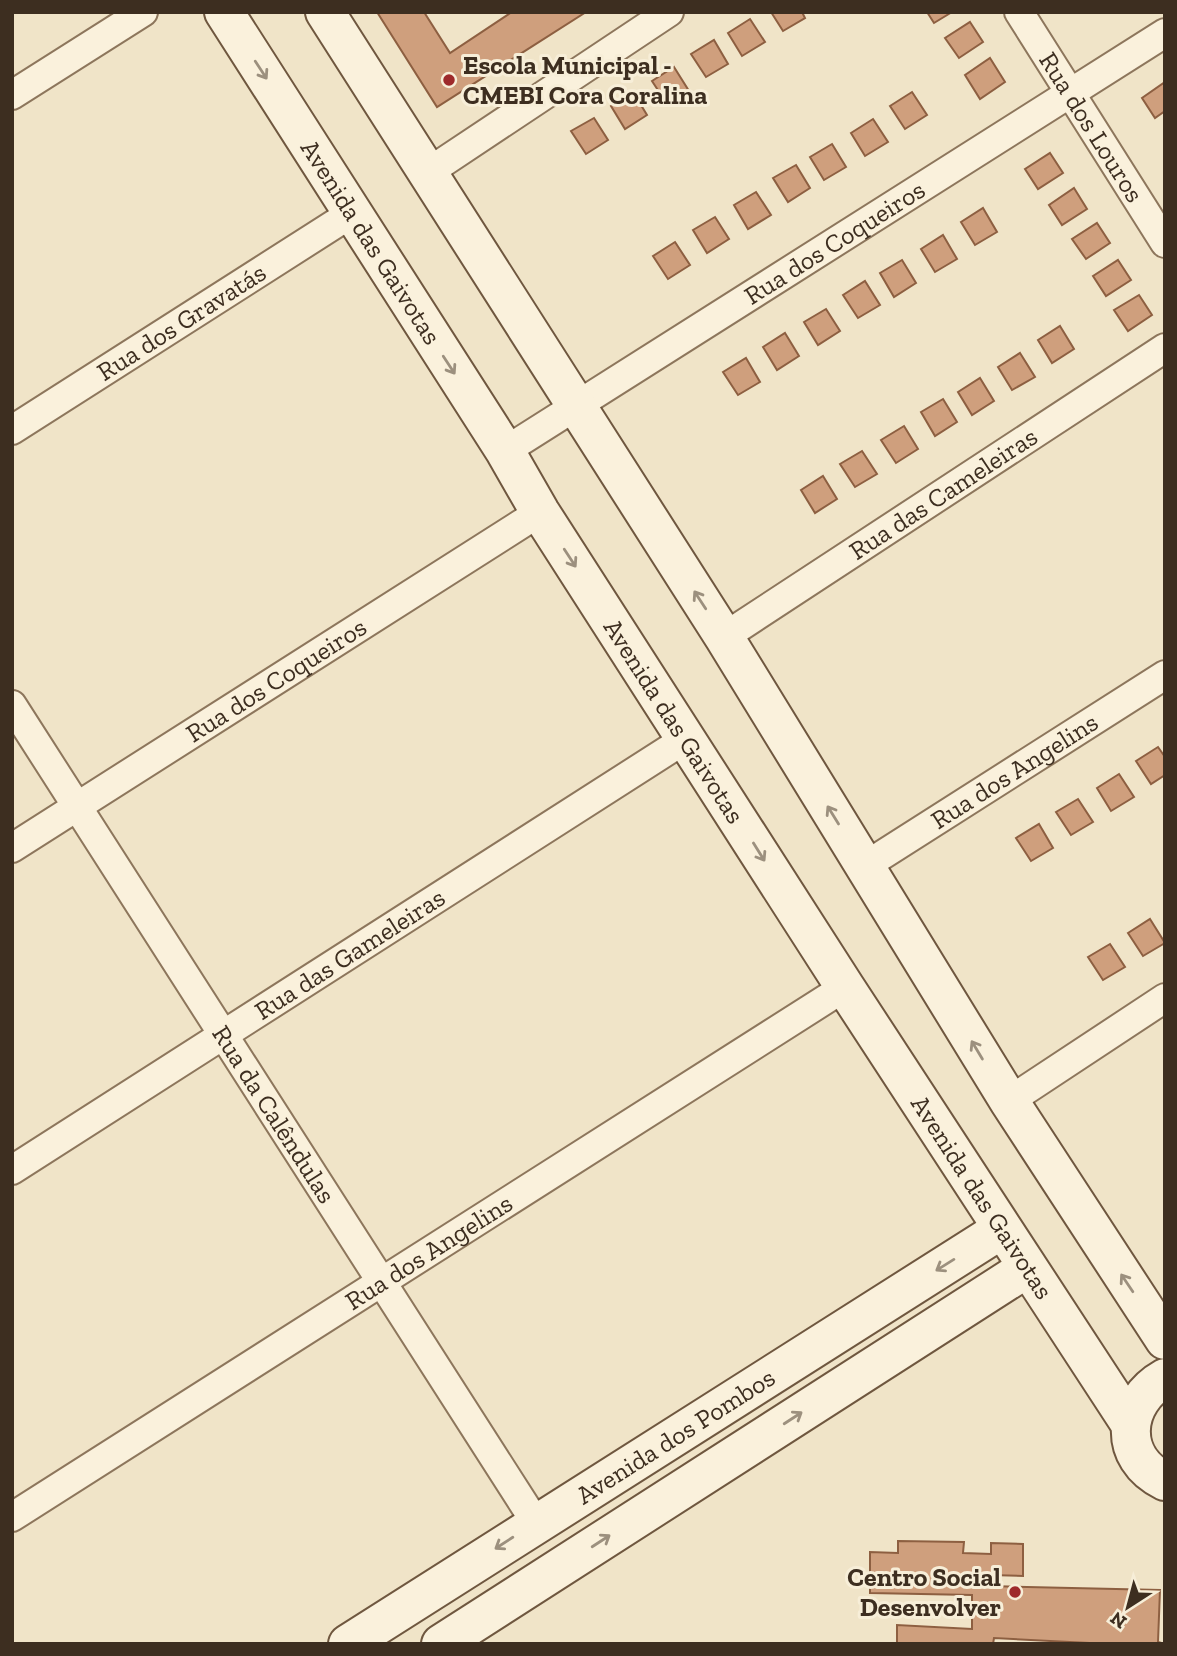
<svg xmlns="http://www.w3.org/2000/svg" width="1177" height="1656" font-family="'Zilla Slab',serif">
  <style>
    .building { fill: #cf9f7d; stroke: #8d5f41; stroke-width: 2 }
    .lines { fill: none; stroke-linecap: round; stroke-linejoin: round }
    .street-casing { stroke: #8d765c; stroke-width: 32 }
    .secondary-casing { stroke: #6f573f; stroke-width: 42 }
    .street { stroke: #faf1dc; stroke-width: 28 }
    .secondary { stroke: #faf1dc; stroke-width: 38 }
    .oneway { stroke: #9c907e }
    .poi-dot { fill: #9e2a2b; stroke: #f7eed8; stroke-width: 2.5 }
    .labels { text-anchor: middle; dominant-baseline: central; stroke-width: 6; stroke-linejoin: round; paint-order: stroke }
    .poi-label { font-size: 26px; font-weight: bold; fill: #3d2e20; stroke: #f7eed8; text-anchor: start }
    .street-label { font-size: 26px; fill: #3d2e20; stroke: #f7eed8 }
  </style>
  <rect width="100%" height="100%" fill="#f0e4c8"/>
  <!-- building -->
  <g class="building">
    <path d="M377,12H424L450,53L512,12H586L437,107Z"/>
    <path d="M771,12H802L805,18L783,31Z"/>
    <path d="M927,12H952L934,23Z"/>
    <path d="M750,19L765,42L742,56L728,33Z"/>
    <path d="M970,22L983,42L959,58L945,38Z"/>
    <path d="M714,40L728,64L706,77L691,54Z"/>
    <path d="M990,58L1005,82L980,99L965,75Z"/>
    <path d="M674,67L689,91L667,104L652,81Z"/>
    <path d="M1165,82V111L1155,118L1142,98Z"/>
    <path d="M633,92L647,115L625,129L611,106Z"/>
    <path d="M912,92L927,115L905,129L890,106Z"/>
    <path d="M594,118L608,140L586,154L571,131Z"/>
    <path d="M873,119L888,142L865,156L851,133Z"/>
    <path d="M832,144L846,167L824,180L810,157Z"/>
    <path d="M1050,153L1063,173L1038,189L1025,169Z"/>
    <path d="M796,165L810,188L788,202L773,178Z"/>
    <path d="M1074,188L1087,209L1062,225L1049,205Z"/>
    <path d="M756,192L771,215L748,229L734,205Z"/>
    <path d="M983,208L997,232L975,245L961,222Z"/>
    <path d="M715,217L729,239L707,253L693,230Z"/>
    <path d="M1097,223L1110,243L1086,259L1072,239Z"/>
    <path d="M943,235L957,259L935,272L921,249Z"/>
    <path d="M675,242L690,265L668,279L653,256Z"/>
    <path d="M902,260L916,283L894,297L880,273Z"/>
    <path d="M1118,260L1131,280L1106,296L1093,276Z"/>
    <path d="M865,281L880,305L858,318L843,295Z"/>
    <path d="M1139,295L1152,315L1128,331L1114,310Z"/>
    <path d="M826,309L840,331L818,345L804,322Z"/>
    <path d="M1060,326L1074,349L1052,363L1038,340Z"/>
    <path d="M785,333L799,356L777,370L763,347Z"/>
    <path d="M1020,353L1035,377L1012,390L998,367Z"/>
    <path d="M746,358L760,382L738,395L723,372Z"/>
    <path d="M980,378L994,401L972,415L958,392Z"/>
    <path d="M943,399L957,422L935,436L921,412Z"/>
    <path d="M904,426L918,449L896,463L881,440Z"/>
    <path d="M862,451L877,474L855,487L840,464Z"/>
    <path d="M823,476L837,499L815,513L801,490Z"/>
    <path d="M1158,747L1165,757V775L1151,784L1136,761Z"/>
    <path d="M1119,774L1134,797L1111,811L1097,788Z"/>
    <path d="M1078,799L1093,822L1071,835L1056,812Z"/>
    <path d="M1039,824L1053,848L1031,861L1016,838Z"/>
    <path d="M1150,919L1165,943L1143,956L1128,933Z"/>
    <path d="M1110,944L1125,967L1103,980L1088,957Z"/>
    <path d="M898,1541L964,1542L963,1553L991,1554V1543L1023,1544V1576L990,1575L989,1586L1160,1590L1158,1642L1165,1644H1109L994,1638L993,1644H897V1625L972,1629V1595L870,1593V1552L898,1553Z"/>
  </g>
  <g class="lines">
    <!-- street casing -->
    <g class="street-casing">
      <g id="street">
        <path id="s1" d="M1019,12L1165,243"/>
        <path d="M12,95L143,12"/>
        <path d="M427,173L669,12"/>
        <path id="s2" d="M12,430L352,213"/>
        <path id="s3" d="M505,451L1165,33"/>
        <path id="s4" d="M724,637L1165,348"/>
        <path id="s5" d="M12,705L536,1523"/>
        <path id="s6" d="M12,848L540,512"/>
        <path id="s7" d="M865,866L1165,675"/>
        <path d="M1009,1101L1165,998"/>
        <path id="s8" d="M12,1170L687,738"/>
        <path id="s9" d="M12,1517L845,987"/>
      </g>
    </g>
    <!-- secondary casing -->
    <g class="secondary-casing">
      <g id="secondary">
        <path id="s10" d="M224,12L505,451L540,512L845,987L1131,1425"/>
        <path d="M325,12L724,637L1009,1101L1165,1340"/>
        <path d="M1165,1378C1122,1402 1117,1458 1165,1481"/>
        <path id="s11" d="M348,1644L1002,1229"/>
        <path d="M441,1644L1027,1268"/>
      </g>
    </g>
    <!-- street -->
    <use href="#street" class="street"/>
    <!-- secondary -->
    <use href="#secondary" class="secondary"/>
  </g>
  <!-- one-way arrows -->
  <defs><path id="oneway-shaft" d="M-6 0H5M1.5-3L5.5 0L1.5 3" fill="none" stroke-width="1.6" stroke-linecap="round" stroke-linejoin="round" transform="scale(1.75)"/></defs>
  <g class="oneway">
    <use href="#oneway-shaft" transform="translate(261 70) rotate(57)"/>
    <use href="#oneway-shaft" transform="translate(449 365) rotate(57)"/>
    <use href="#oneway-shaft" transform="translate(570 558) rotate(57)"/>
    <use href="#oneway-shaft" transform="translate(700 600) rotate(-123)"/>
    <use href="#oneway-shaft" transform="translate(833 815) rotate(-122)"/>
    <use href="#oneway-shaft" transform="translate(759 852) rotate(58)"/>
    <use href="#oneway-shaft" transform="translate(977 1050) rotate(-121)"/>
    <use href="#oneway-shaft" transform="translate(945 1265) rotate(148)"/>
    <use href="#oneway-shaft" transform="translate(1127 1283) rotate(-124)"/>
    <use href="#oneway-shaft" transform="translate(793 1418) rotate(-33)"/>
    <use href="#oneway-shaft" transform="translate(601 1541) rotate(-33)"/>
    <use href="#oneway-shaft" transform="translate(504 1543) rotate(147)"/>
  </g>
  <!-- markers -->
  <g class="poi-dot">
    <circle cx="449" cy="80" r="7"/>
    <circle cx="1015" cy="1592" r="7"/>
  </g>
  <g class="labels">
    <!-- poi labels -->
    <g class="poi-label">
      <text x="463" y="65">Escola Municipal -<tspan x="463" dy="30">CMEBI Cora Coralina</tspan></text>
      <text x="1001" y="1577" text-anchor="end">Centro Social<tspan x="1001" dy="30">Desenvolver</tspan></text>
    </g>
    <!-- street labels -->
    <g class="street-label">
      <text stroke="none"><textPath href="#s1" startOffset="136">Rua dos Louros</textPath></text>
      <text stroke="none"><textPath href="#s10" startOffset="273">Avenida das Gaivotas</textPath></text>
      <text stroke="none"><textPath href="#s3" startOffset="390">Rua dos Coqueiros</textPath></text>
      <text stroke="none"><textPath href="#s2" startOffset="201">Rua dos Gravatás</textPath></text>
      <text stroke="none"><textPath href="#s4" startOffset="262">Rua das Cameleiras</textPath></text>
      <text stroke="none"><textPath href="#s6" startOffset="313">Rua dos Coqueiros</textPath></text>
      <text stroke="none"><textPath href="#s10" startOffset="840">Avenida das Gaivotas</textPath></text>
      <text stroke="none"><textPath href="#s7" startOffset="177">Rua dos Angelins</textPath></text>
      <text stroke="none"><textPath href="#s8" startOffset="401">Rua das Gameleiras</textPath></text>
      <text stroke="none"><textPath href="#s5" startOffset="486">Rua da Calêndulas</textPath></text>
      <text stroke="none"><textPath href="#s10" startOffset="1407">Avenida das Gaivotas</textPath></text>
      <text stroke="none"><textPath href="#s9" startOffset="494">Rua dos Angelins</textPath></text>
      <text stroke="none"><textPath href="#s11" startOffset="388">Avenida dos Pombos</textPath></text>
    </g>
  </g>
  <!-- border -->
  <rect width="1177" height="1656" fill="none" stroke="#3d2e20" stroke-width="28"/>
  <!-- north arrow -->
  <g transform="translate(1128 1607) rotate(216)" stroke="#f7eed8" stroke-width="5" paint-order="stroke">
  <path d="M0-5L12 26L0 18L-12 26Z" fill="#3d2e20"/>
  <text y="-10" font-size="19" font-weight="bold" text-anchor="middle" fill="#3d2e20">N</text>
  </g>
</svg>
